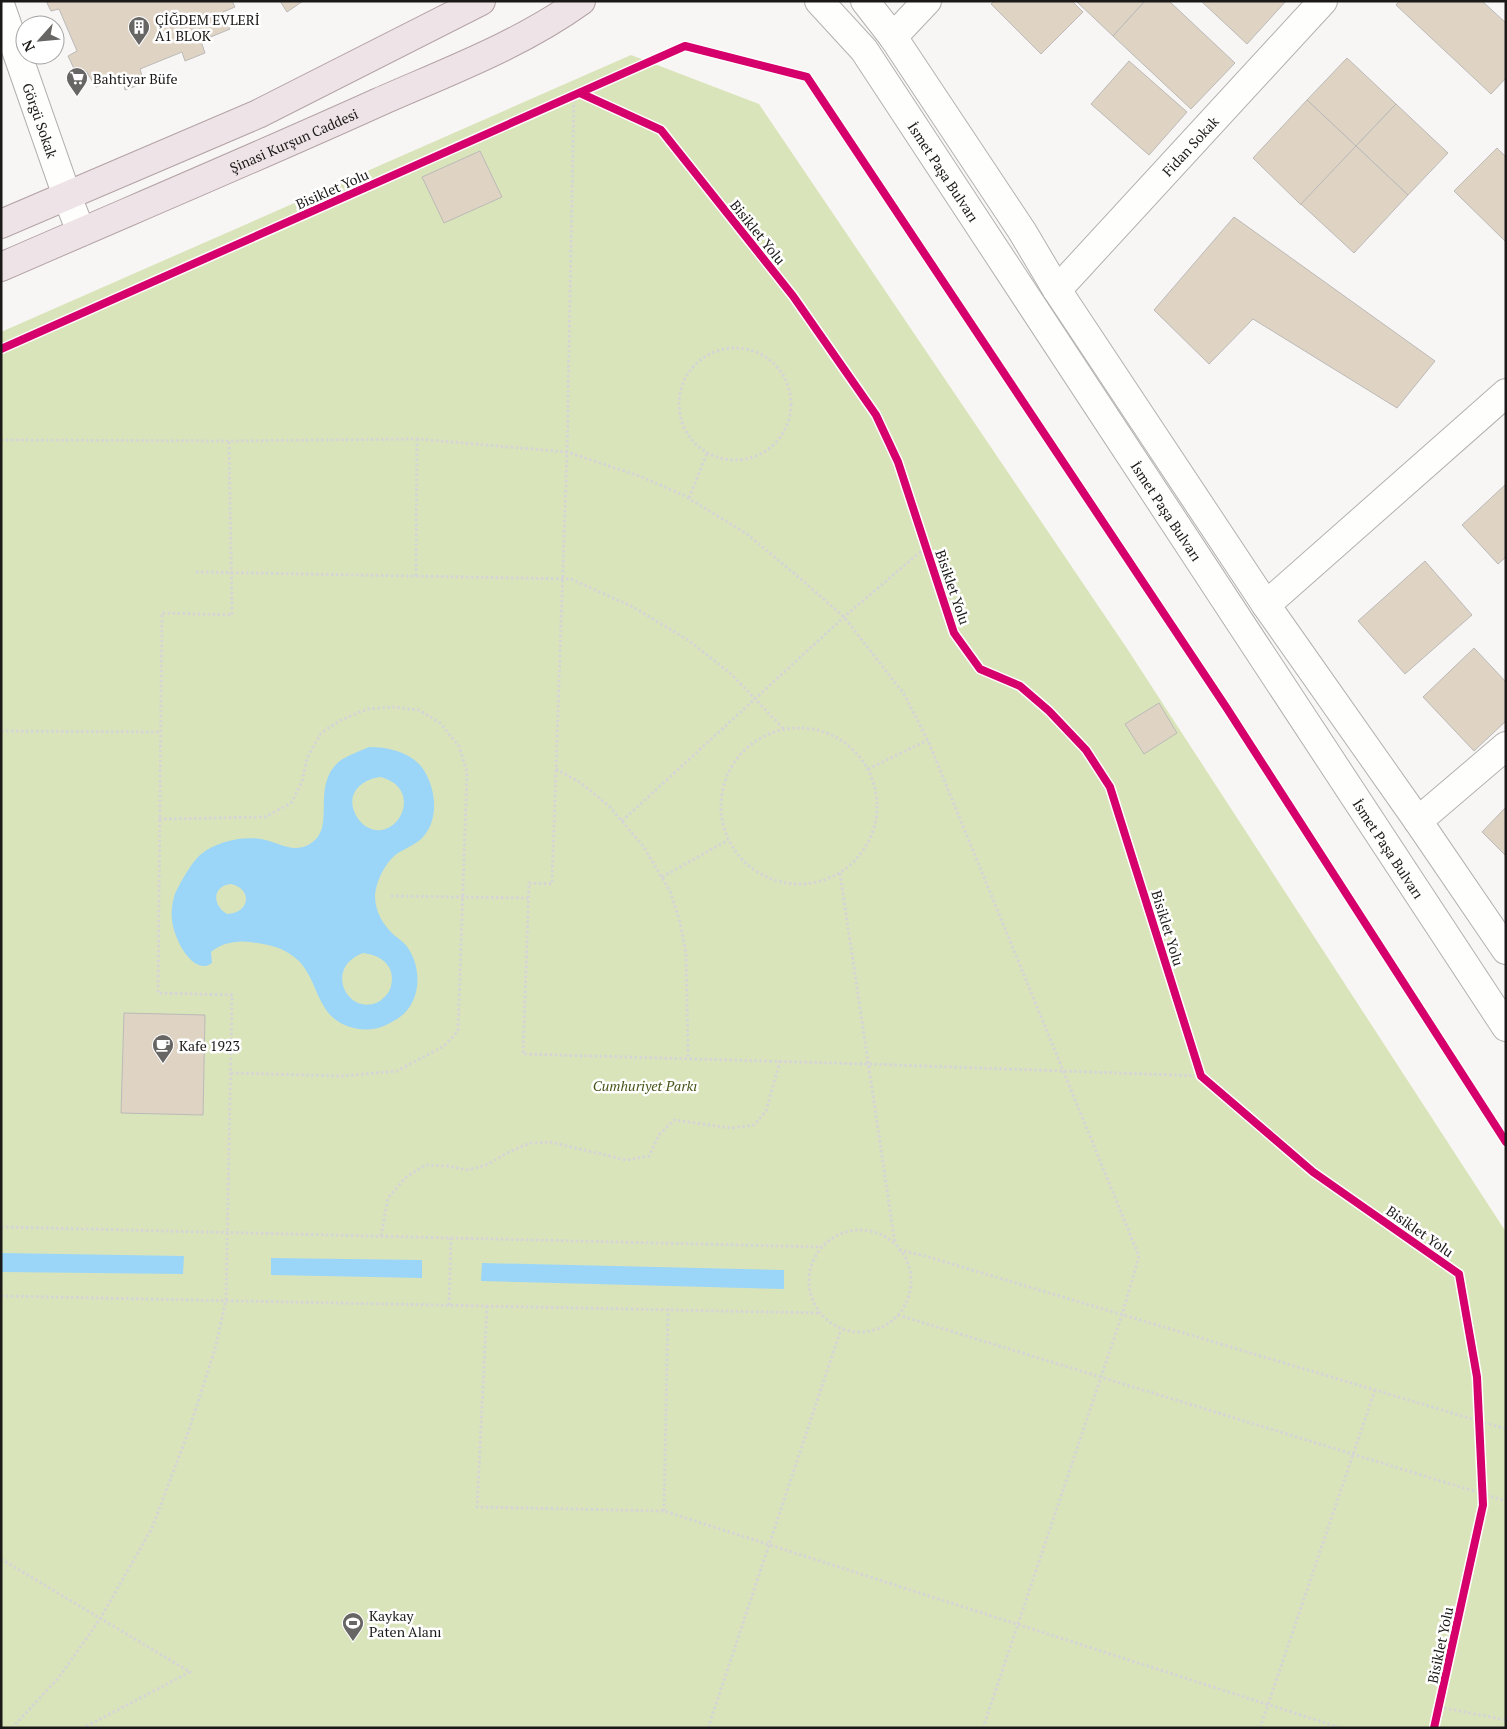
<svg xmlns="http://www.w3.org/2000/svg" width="1507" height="1729" font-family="'PT Serif',serif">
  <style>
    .green { fill: #dae4ba }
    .water { fill: #9bd6f9; fill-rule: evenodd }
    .building { fill: #dfd3c4; stroke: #bbbab8 }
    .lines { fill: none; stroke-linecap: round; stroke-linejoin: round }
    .minor-casing { stroke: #b3b1af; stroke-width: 30 }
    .major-casing { stroke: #b4a3a7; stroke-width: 30 }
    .path { stroke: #d5d5d5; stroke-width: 3; stroke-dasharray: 2.5 2.5; stroke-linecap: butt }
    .minor { stroke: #fefefd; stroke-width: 28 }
    .major { stroke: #eee4e7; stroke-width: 28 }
    .cycleway-casing { stroke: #fff; stroke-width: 11 }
    .cycleway { stroke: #d6006c; stroke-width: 8 }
    .labels { text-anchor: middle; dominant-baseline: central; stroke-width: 5; stroke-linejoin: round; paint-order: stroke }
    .poi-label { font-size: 14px; fill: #1b1918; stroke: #fff; text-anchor: start }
    .street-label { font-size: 14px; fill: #1b1918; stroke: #fff }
    .park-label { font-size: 14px; font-style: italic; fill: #475318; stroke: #fff }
  </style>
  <rect width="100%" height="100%" fill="#f8f6f4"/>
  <!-- green -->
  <path class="green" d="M631,55L759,104L1128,650L1506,1232V1728H1V332Z"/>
  <!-- water -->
  <g class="water">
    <path d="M369,747C390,747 414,753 425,772C436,791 439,819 423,837C417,844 406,848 398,853C386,861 376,881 375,896C375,911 383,925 394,935C399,939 405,943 408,948C423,970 421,1004 397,1019C382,1028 372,1032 354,1028C311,1018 322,974 290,954C278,946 264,944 250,942C237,940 221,943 211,952L212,963C210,964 207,966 205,966C187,967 173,934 172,920C171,914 172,904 174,897C177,887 192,862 200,855C215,842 241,836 261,839C280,842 296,857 315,840C334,823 311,783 341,760C349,755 360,751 369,747ZM380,777C426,788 397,846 365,826C360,822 356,817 354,811C347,792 363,779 380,777ZM231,884C253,889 250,913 227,914C212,905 212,886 231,884ZM363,953C381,955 396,966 391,986C390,992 385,997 380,1001C349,1019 322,968 363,953Z"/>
    <path d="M1,1253L184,1256L183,1274L1,1272Z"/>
    <path d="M271,1258L422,1260V1278L271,1275Z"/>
    <path d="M482,1263L784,1270V1289L481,1281Z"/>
  </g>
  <!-- building -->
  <g class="building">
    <path d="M46,1H232L235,7L223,12L230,29L201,41L205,53L185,61L182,52L140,69L144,83L125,90L122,76L96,87L86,71L77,75L68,56L77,51L59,9L51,11Z"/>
    <path d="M280,1H303L287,12Z"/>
    <path d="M995,1H1072L1083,12L1041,54L991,4Z"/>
    <path d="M1076,1H1145L1113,36Z"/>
    <path d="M1145,1H1169L1235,63L1191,109L1113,36Z"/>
    <path d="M1201,1H1286L1247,44Z"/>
    <path d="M1399,1H1482L1506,23V78L1491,94L1396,5Z"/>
    <path d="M1347,58L1396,104L1356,146L1307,100Z"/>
    <path d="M1129,61L1187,112L1149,155L1091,104Z"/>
    <path d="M1307,100L1356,146L1301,205L1253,158Z"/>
    <path d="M1396,104L1448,153L1408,195L1356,146Z"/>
    <path d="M1356,146L1408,195L1354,253L1301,204Z"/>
    <path d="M1497,148L1506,157V242L1454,191Z"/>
    <path d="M480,151L502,197L444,223L422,177Z"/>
    <path d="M1234,217L1435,361L1397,408L1253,319L1209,364L1154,310Z"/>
    <path d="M1506,484V557L1498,564L1462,525Z"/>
    <path d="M1425,561L1472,615L1405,674L1358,621Z"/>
    <path d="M1474,648L1506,682V721L1474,751L1423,697Z"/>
    <path d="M1159,703L1177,733L1144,754L1125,724Z"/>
    <path d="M1506,807V856L1482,832Z"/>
    <path d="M124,1013L205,1015L203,1115L121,1113Z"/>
  </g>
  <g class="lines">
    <!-- minor casing -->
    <g class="minor-casing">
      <g id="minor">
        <path id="s1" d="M819,1L864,50L1506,1027"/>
        <path d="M865,1L893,37L1022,231L1057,290L1266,605L1418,821L1506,950"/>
        <path id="s2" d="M1,7L67,196L81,232"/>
        <path d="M893,37L927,1"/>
        <path id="s3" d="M1057,290L1323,1"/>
        <path d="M1266,605L1506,393"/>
        <path d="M1418,821L1506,746"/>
      </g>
    </g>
    <!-- major casing -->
    <g class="major-casing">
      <g id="major">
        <path d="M1,224L258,114L481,1"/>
        <path id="s4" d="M1,267C127,212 253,159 379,102C447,72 520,45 581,1"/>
      </g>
    </g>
    <!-- path -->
    <g class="path">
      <path d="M574,95L567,452L552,884L529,883L523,1054L868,1064L1201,1076"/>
      <circle cx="735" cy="404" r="56"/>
      <path d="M1,440L229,441L417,439L567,452L642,477L683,495L747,534L802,580L844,617L904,694L929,743L1139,1256L1122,1315L983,1728"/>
      <path d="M689,498L707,453"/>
      <path d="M196,572L571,579L633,607L688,640L730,673L784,729"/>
      <path d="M416,576L417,439"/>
      <circle cx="799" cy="806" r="78"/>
      <path d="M1,731L160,732"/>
      <path d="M556,769L581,783L609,806L643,846L670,891L680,922L686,953L688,1058"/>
      <path d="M868,769L928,740"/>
      <path d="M159,819L265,817L291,803L302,782L307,758L321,733L341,720L367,709L393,707L419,710L440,723L459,746L467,772L458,1031L444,1046L397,1071L343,1076L230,1073"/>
      <path d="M622,821L844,617L926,547"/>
      <path d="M840,873L895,1244"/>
      <path d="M662,877L728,840"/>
      <path d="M391,896L528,898"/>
      <path d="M1,1227L822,1247"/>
      <circle cx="860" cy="1281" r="51"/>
      <path d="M381,1236L388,1198L405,1178L425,1165L447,1166L468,1170L486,1165L509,1152L530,1143L550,1142L626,1160L649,1156L659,1135L674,1120L731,1128L754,1125L766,1111L780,1061"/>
      <path d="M899,1250L925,1256L1506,1429"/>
      <path d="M1,1296L819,1313"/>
      <path d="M449,1305L451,1238"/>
      <path d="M487,1306L477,1507L664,1511L1341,1728"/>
      <path d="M898,1315L1506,1501"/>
      <path d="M664,1511L668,1309"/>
      <path d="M1,1559L190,1672L83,1728"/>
      <path d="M1439,1707L1506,1720"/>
      <path d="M12,1728L60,1676L100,1619L152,1528L189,1430L215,1349L226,1300L232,995L158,993L162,613L232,615L229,441"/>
      <path d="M708,1728L841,1329"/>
      <path d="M1260,1728L1375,1390"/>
    </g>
    <!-- minor -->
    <use href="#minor" class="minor"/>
    <!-- major -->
    <use href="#major" class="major"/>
    <!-- cycleway casing -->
    <g class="cycleway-casing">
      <g id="cycleway">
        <path d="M580,93L661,130L793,296L876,415L898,462L954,633L980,669L1020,686L1049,711L1086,750L1110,787L1201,1076L1313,1172L1459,1274L1477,1377L1483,1505L1434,1728"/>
        <path d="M1,349L685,46L807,77L1226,707L1506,1142"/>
      </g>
    </g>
    <!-- cycleway -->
    <use href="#cycleway" class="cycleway"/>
  </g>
  <!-- icons -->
  <defs>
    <g id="building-pin" transform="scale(1.125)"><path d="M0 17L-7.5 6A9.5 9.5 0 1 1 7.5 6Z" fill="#686665" stroke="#fff"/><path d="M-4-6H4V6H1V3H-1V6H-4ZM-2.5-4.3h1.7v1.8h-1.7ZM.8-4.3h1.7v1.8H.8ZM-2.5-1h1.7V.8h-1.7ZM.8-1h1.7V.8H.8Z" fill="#fff"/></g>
    <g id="supermarket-pin" transform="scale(1.125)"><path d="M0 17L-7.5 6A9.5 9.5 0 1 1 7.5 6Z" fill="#686665" stroke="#fff"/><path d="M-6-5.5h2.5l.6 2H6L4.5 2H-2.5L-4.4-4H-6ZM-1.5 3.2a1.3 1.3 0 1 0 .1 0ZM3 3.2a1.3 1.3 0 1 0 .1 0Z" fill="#fff"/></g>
    <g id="cafe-pin" transform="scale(1.125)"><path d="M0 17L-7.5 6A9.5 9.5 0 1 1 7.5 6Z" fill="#686665" stroke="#fff"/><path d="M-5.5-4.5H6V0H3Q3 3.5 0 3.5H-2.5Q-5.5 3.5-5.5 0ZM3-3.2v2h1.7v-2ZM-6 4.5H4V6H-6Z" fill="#fff"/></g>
    <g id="stadium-pin" transform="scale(1.125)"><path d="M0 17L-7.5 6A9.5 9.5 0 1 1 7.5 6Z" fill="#686665" stroke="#fff"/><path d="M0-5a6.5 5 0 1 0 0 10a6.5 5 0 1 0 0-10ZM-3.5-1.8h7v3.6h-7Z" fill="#fff"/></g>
  </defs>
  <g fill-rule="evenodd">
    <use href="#building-pin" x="139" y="27"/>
    <use href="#supermarket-pin" x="77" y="78"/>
    <use href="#cafe-pin" x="163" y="1045"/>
    <use href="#stadium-pin" x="353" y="1623"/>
  </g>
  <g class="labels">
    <!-- poi labels -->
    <g class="poi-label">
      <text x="155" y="19">ÇİĞDEM EVLERİ<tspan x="155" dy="16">A1 BLOK</tspan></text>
      <text x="93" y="78">Bahtiyar Büfe</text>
      <text x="179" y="1045">Kafe 1923</text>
      <text x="369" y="1615">Kaykay<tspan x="369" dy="16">Paten Alanı</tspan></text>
    </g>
    <!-- street labels -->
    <g class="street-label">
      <text stroke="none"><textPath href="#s2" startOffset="120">Görgü Sokak</textPath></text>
      <text stroke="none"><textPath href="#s4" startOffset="319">Şinasi Kurşun Caddesi</textPath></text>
      <text stroke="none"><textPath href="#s3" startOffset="196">Fidan Sokak</textPath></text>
      <text stroke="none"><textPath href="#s1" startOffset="212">İsmet Paşa Bulvarı</textPath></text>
      <text transform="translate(332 189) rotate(-24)">Bisiklet Yolu</text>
      <text transform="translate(758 232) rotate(51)">Bisiklet Yolu</text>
      <text stroke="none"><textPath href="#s1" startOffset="618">İsmet Paşa Bulvarı</textPath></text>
      <text transform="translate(953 587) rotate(71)">Bisiklet Yolu</text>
      <text stroke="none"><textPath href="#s1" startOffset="1022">İsmet Paşa Bulvarı</textPath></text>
      <text transform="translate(1168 928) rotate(73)">Bisiklet Yolu</text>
      <text transform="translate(1420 1231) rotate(35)">Bisiklet Yolu</text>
      <text transform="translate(1440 1645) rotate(-78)">Bisiklet Yolu</text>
    </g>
    <!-- park labels -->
    <g class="park-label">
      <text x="645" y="1085">Cumhuriyet Parkı</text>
    </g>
  </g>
  <!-- border -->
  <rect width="1507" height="1729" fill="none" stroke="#1b1918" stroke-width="5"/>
  <!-- north arrow -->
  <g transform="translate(40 40) rotate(243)"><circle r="24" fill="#ffffff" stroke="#a4a3a3"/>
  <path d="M0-4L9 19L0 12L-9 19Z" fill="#686665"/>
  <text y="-8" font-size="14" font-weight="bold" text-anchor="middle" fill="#1b1918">N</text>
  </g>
</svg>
